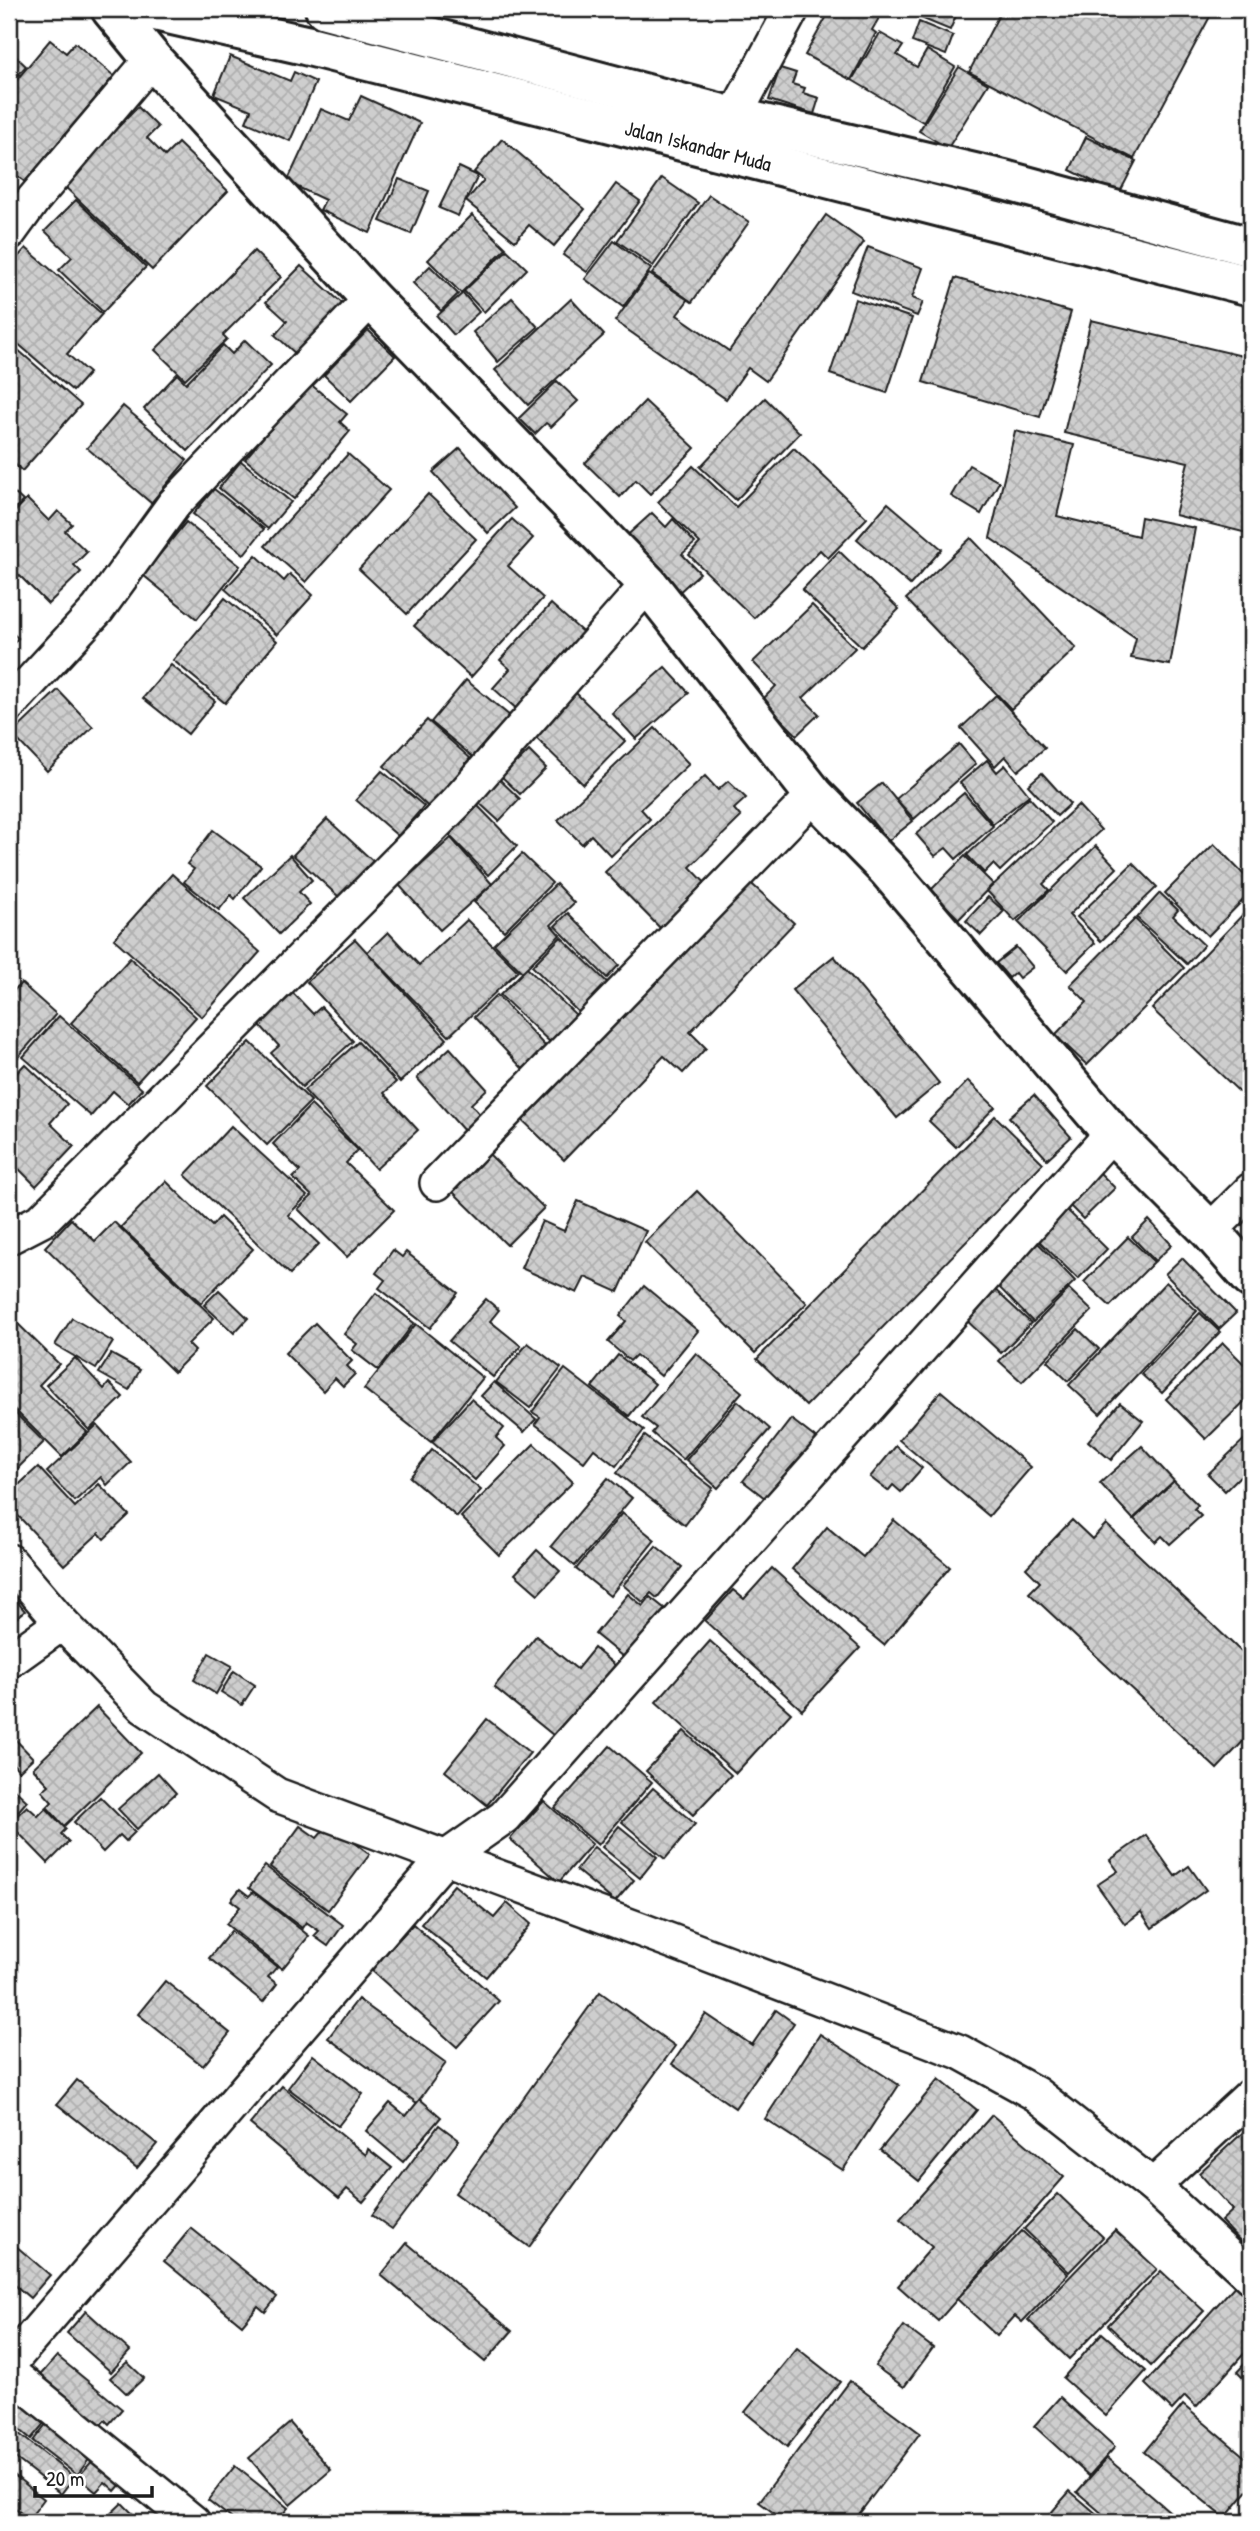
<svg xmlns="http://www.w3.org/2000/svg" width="1260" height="2531" font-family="'Patrick Hand',sans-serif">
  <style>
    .building { fill: url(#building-cross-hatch); stroke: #1c1c1c; stroke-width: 2 }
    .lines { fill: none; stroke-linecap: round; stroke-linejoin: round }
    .minor-casing { stroke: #1c1c1c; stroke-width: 38 }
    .tertiary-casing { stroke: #1c1c1c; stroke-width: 44 }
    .trunk-casing { stroke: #1c1c1c; stroke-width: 44 }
    .minor { stroke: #fff; stroke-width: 33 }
    .tertiary { stroke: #fff; stroke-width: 38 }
    .trunk { stroke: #fff; stroke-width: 38 }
    .labels { text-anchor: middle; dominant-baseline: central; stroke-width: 5; stroke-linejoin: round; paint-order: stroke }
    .street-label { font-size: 21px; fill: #1c1c1c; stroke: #fff }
  </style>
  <defs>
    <pattern id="building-cross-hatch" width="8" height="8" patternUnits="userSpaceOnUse" patternTransform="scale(1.75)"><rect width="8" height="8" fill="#cecece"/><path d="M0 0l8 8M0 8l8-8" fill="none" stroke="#b0b0b0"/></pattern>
  </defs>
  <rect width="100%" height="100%" fill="#fff"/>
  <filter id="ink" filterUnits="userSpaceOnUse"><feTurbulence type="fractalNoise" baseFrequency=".0143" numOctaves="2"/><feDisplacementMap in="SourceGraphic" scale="14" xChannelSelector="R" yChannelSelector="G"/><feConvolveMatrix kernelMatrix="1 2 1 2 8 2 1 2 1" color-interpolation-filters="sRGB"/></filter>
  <g filter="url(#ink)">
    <!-- building -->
    <g class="building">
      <path d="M831,9H862L879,18L872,30L876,33L851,80L805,55Z"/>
      <path d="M899,9H959L950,30Z"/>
      <path d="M1002,9H1214L1134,159L969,72Z"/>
      <path d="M919,22L953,36L946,55L912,42Z"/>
      <path d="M880,33L903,46L897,55L917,67L927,50L955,67L923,122L852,80Z"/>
      <path d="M50,40L66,53L75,43L114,76L25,182L9,169V89Z"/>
      <path d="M9,50L26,66L9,85Z"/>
      <path d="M230,56L290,81L294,72L316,82L290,141L246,122L251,110L214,95Z"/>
      <path d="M959,67L988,84L948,148L919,131Z"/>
      <path d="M780,68L796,73L792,84L805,88L803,93L819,98L814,114L769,100Z"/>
      <path d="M361,96L420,123L370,233L320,210L325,200L287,182L321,109L349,121Z"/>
      <path d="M138,107L158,127L147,138L165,156L178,143L228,191L152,270L62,184Z"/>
      <path d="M1086,137L1136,161L1119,194L1070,170Z"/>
      <path d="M502,139L585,209L554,246L529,225L515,241L466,201L484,180L474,172Z"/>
      <path d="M459,167L478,176L458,216L439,208Z"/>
      <path d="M662,178L698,203L653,266L617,241Z"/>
      <path d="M399,179L429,191L411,234L380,221Z"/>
      <path d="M616,184L640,201L587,272L563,255Z"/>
      <path d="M709,195L749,222L692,302L652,274Z"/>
      <path d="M76,200L146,267L103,312L59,270L72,257L45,231Z"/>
      <path d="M472,215L506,248L461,293L428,260Z"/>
      <path d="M826,215L864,242L766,381L748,368L726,399L615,321L649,274L688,300L677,315L729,351Z"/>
      <path d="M614,241L651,269L623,307L585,279Z"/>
      <path d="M868,247L923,268L912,298L923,302L917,316L851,291Z"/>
      <path d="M26,248L102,314L67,354L89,373L73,391L9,336V267Z"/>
      <path d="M507,250L527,269L484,312L464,291Z"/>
      <path d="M254,251L281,277L223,335L227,339L185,379L155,350Z"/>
      <path d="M301,266L344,305L297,355L275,335L287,321L266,302Z"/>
      <path d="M430,266L458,294L441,311L413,283Z"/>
      <path d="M955,278L1071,312L1040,417L923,382Z"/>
      <path d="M463,293L479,312L454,335L437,316Z"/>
      <path d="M512,298L538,327L498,362L473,332Z"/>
      <path d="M571,299L604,335L528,405L495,370Z"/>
      <path d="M855,299L912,318L887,393L830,374Z"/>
      <path d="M1091,320L1251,358V534L1175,515L1188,462L1064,433Z"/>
      <path d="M368,330L395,356L351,401L324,375Z"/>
      <path d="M245,340L271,365L188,451L144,409L177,374L186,383L223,345L232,354Z"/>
      <path d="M9,342L81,405L22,471L9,459Z"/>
      <path d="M557,381L578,401L551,427L546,423L535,434L519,418Z"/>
      <path d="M309,383L347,414L340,422L350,431L294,499L245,459Z"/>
      <path d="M765,398L800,433L736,500L700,467Z"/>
      <path d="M645,401L695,448L650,494L636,480L620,497L585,463Z"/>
      <path d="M123,406L187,460L151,503L87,448Z"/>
      <path d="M1015,431L1074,445L1057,516L1138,536L1141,517L1195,528L1170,665L1131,658L1136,638L990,538Z"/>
      <path d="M460,448L515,508L488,533L433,472Z"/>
      <path d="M794,448L867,518L828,558L820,550L754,618L689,555L700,543L658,502L693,466L736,507Z"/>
      <path d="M348,454L389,490L306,582L265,546Z"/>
      <path d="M241,461L291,502L268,529L219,488Z"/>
      <path d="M969,465L999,482L981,514L951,496Z"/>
      <path d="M9,488L23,501L9,515Z"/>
      <path d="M214,489L264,529L244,554L193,514Z"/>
      <path d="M428,494L476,539L407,614L359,569Z"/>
      <path d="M27,499L49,521L58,511L72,524L65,531L87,552L74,565L81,572L48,604L9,565V518Z"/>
      <path d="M888,503L942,549L910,585L857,539Z"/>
      <path d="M652,513L666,527L673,519L695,543L682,554L700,573L675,596L622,540Z"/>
      <path d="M512,519L533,538L508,566L543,598L471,677L414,626Z"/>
      <path d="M186,522L240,566L197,619L143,575Z"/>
      <path d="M971,538L1076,648L1011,709L906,599Z"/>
      <path d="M839,551L899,609L862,647L802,590Z"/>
      <path d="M256,555L284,581L290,574L313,595L277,635L225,589Z"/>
      <path d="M225,598L277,641L225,703L173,660Z"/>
      <path d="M551,604L588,637L519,711L493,688L510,669L500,660Z"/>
      <path d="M812,605L855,648L803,698L819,714L797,735L762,700L776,686L753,662Z"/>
      <path d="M9,630L18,638L9,649Z"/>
      <path d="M171,665L215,701L188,734L143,698Z"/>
      <path d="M665,667L689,693L636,739L612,713Z"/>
      <path d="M466,680L516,721L499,742L491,735L473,757L431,722Z"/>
      <path d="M58,690L93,727L47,771L12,734Z"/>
      <path d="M576,693L625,741L583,784L534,736Z"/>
      <path d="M996,695L1045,748L1018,771L1005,756L995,766L961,728Z"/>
      <path d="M427,720L470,758L462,768L471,776L436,814L384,766Z"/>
      <path d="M655,728L689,764L641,809L650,819L611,856L591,835L582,844L558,820Z"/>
      <path d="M959,744L976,764L914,819L896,799Z"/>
      <path d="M529,751L546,768L520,794L500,775L516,760L518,762Z"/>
      <path d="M987,760L997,772L1005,765L1029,795L993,824L960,783Z"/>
      <path d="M382,771L424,806L398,836L356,800Z"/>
      <path d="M1042,773L1070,804L1057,816L1028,785Z"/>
      <path d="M705,776L718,790L728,781L746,798L734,809L741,817L690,867L711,889L666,934L605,872Z"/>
      <path d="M497,777L520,799L499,821L476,800Z"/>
      <path d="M882,783L913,821L888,841L857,803Z"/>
      <path d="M964,793L993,826L956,859L946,848L935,856L916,834Z"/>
      <path d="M1029,797L1052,822L1000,871L993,864L984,873L967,855Z"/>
      <path d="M1078,805L1101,830L1043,884L1049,890L1015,921L987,891Z"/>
      <path d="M478,806L517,846L488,875L449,835Z"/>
      <path d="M327,819L373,861L339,897L293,855Z"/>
      <path d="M213,830L261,866L235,899L231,895L219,910L184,882L194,869L187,864Z"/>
      <path d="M451,838L492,884L440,930L399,885Z"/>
      <path d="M1214,844L1251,882V892L1208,936L1165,893Z"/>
      <path d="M1096,846L1117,868L1069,915L1095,943L1067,971L1018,922Z"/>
      <path d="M522,854L552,883L504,931L474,902Z"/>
      <path d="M290,855L312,880L299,892L310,904L279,934L244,898Z"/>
      <path d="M965,856L993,884L959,919L930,891Z"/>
      <path d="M1133,863L1157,887L1101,941L1077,917Z"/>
      <path d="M172,874L260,952L202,1017L114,939Z"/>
      <path d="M742,875L794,923L690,1032L706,1048L683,1073L664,1056L564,1160L515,1113Z"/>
      <path d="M556,884L574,903L551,925L560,935L522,972L494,944Z"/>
      <path d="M1160,893L1178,910L1173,916L1204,945L1187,964L1137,918Z"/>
      <path d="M988,897L1004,911L981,935L966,921Z"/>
      <path d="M1251,906V1103L1152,1009Z"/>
      <path d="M568,913L619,965L607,978L555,926Z"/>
      <path d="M1135,919L1184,968L1087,1065L1055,1035L1087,1002L1070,985Z"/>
      <path d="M467,920L518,971L449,1036L367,952L388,932L419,965Z"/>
      <path d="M561,937L615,990L585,1019L532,966Z"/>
      <path d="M355,939L447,1039L400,1082L307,982Z"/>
      <path d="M1016,947L1033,967L1019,978L1015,973L1009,978L996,963Z"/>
      <path d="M834,956L939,1083L897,1118L792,990Z"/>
      <path d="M130,958L196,1017L137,1082L71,1023Z"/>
      <path d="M527,968L577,1016L551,1043L500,995Z"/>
      <path d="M21,983L56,1014L18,1057L9,1049V996Z"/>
      <path d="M293,993L313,1014L321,1007L353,1041L302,1087L271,1053L279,1046L259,1024Z"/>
      <path d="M497,995L546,1047L523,1069L474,1017Z"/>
      <path d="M59,1016L142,1089L128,1104L113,1091L91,1116L23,1057Z"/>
      <path d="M250,1042L311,1101L267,1145L207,1086Z"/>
      <path d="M358,1042L396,1082L384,1093L418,1130L376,1169L304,1090Z"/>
      <path d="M450,1048L487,1089L471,1104L482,1117L465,1132L417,1078Z"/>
      <path d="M25,1064L67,1104L50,1123L74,1146L36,1186L19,1169L9,1180V1081Z"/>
      <path d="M968,1081L995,1107L956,1147L929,1121Z"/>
      <path d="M1034,1095L1071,1137L1047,1159L1009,1117Z"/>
      <path d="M311,1105L358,1150L346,1163L394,1210L347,1257L298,1209L312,1196L293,1178L300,1171L273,1144Z"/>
      <path d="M995,1116L1043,1163L806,1406L757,1359Z"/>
      <path d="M231,1126L307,1196L288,1215L319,1244L290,1274L185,1175Z"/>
      <path d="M489,1154L544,1208L507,1245L452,1191Z"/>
      <path d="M1099,1172L1115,1188L1083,1219L1067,1203Z"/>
      <path d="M166,1181L212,1226L220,1217L253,1249L201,1303L121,1227Z"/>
      <path d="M697,1191L807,1303L755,1353L645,1242Z"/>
      <path d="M578,1201L646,1231L618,1292L585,1277L577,1293L521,1268L542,1221L564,1231Z"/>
      <path d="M1064,1207L1107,1249L1078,1279L1035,1237Z"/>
      <path d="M71,1219L95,1241L114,1222L214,1318L188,1344L195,1351L174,1372L45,1247Z"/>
      <path d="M1149,1220L1172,1245L1155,1261L1132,1237Z"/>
      <path d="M1128,1237L1154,1262L1110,1306L1084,1282Z"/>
      <path d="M1038,1243L1075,1281L1033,1322L996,1284Z"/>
      <path d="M393,1250L402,1257L406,1252L458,1293L430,1328L379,1288L385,1280L376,1273Z"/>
      <path d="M1182,1258L1236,1313L1219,1329L1165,1274Z"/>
      <path d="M1166,1282L1197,1311L1100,1414L1069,1385Z"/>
      <path d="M644,1286L698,1331L661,1376L636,1355L630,1361L608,1342L626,1321L620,1316Z"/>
      <path d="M992,1287L1031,1323L1001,1353L963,1317Z"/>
      <path d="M1069,1289L1092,1311L1022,1382L999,1361Z"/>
      <path d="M219,1290L248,1318L234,1333L204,1305Z"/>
      <path d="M376,1293L414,1323L378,1370L352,1350L357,1344L344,1334Z"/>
      <path d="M486,1299L499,1310L490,1321L521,1346L493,1377L449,1341Z"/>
      <path d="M1200,1313L1220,1332L1162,1393L1141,1374Z"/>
      <path d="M9,1315L59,1364L39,1385L87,1432L62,1457L9,1404Z"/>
      <path d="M72,1318L113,1342L96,1369L55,1345Z"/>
      <path d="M315,1323L352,1361L347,1366L355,1374L343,1386L335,1378L323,1391L285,1353Z"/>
      <path d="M416,1324L483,1378L431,1442L364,1389Z"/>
      <path d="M1078,1329L1099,1349L1068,1381L1047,1361Z"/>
      <path d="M528,1343L561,1368L530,1408L496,1382Z"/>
      <path d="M1223,1343L1249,1369L1251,1368V1395L1206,1439L1166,1399Z"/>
      <path d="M696,1353L742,1392L683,1460L652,1433L656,1428L642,1417Z"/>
      <path d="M111,1354L140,1370L129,1390L99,1373Z"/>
      <path d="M618,1355L655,1384L629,1416L592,1387Z"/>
      <path d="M75,1358L104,1389L109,1383L123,1397L89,1430L46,1385Z"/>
      <path d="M565,1369L644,1430L616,1466L594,1449L584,1462L535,1424L540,1417L532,1412Z"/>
      <path d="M494,1382L536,1419L524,1432L481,1396Z"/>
      <path d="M941,1391L1031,1467L989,1516L899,1440Z"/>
      <path d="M471,1399L504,1428L496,1438L505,1446L475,1480L432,1442Z"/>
      <path d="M738,1401L770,1429L718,1488L686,1460Z"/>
      <path d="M1120,1403L1143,1421L1111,1460L1088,1441Z"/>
      <path d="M9,1407L44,1442L11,1475L9,1473Z"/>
      <path d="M791,1419L822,1443L774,1505L743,1481Z"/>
      <path d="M97,1425L131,1462L107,1485L101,1477L75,1501L47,1472Z"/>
      <path d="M1251,1433V1465L1225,1491L1208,1474Z"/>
      <path d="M645,1436L713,1488L685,1525L617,1473Z"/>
      <path d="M534,1444L573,1482L499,1555L461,1517Z"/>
      <path d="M896,1446L922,1468L901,1492L893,1485L888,1491L870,1477Z"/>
      <path d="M1142,1446L1174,1481L1133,1519L1100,1483Z"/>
      <path d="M432,1450L481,1490L457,1517L410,1477Z"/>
      <path d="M38,1467L75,1507L99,1484L129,1515L104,1539L99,1533L64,1565L9,1506V1494Z"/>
      <path d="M608,1478L632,1498L575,1566L551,1546Z"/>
      <path d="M1174,1481L1198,1505L1194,1509L1201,1516L1170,1544L1162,1536L1156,1542L1134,1519Z"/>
      <path d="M622,1513L655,1540L610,1596L576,1569Z"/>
      <path d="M894,1520L950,1567L884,1645L792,1569L827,1527L863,1557Z"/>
      <path d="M1072,1520L1092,1539L1106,1524L1251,1661V1733L1217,1769L1029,1593L1040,1582L1026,1568Z"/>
      <path d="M656,1546L682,1567L657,1598L651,1593L643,1602L623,1585Z"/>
      <path d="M537,1550L560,1571L538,1594L515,1574Z"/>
      <path d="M772,1568L860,1648L802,1710L705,1621L733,1590L744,1599Z"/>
      <path d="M9,1592L25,1611L9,1624Z"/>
      <path d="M628,1594L643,1606L650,1597L674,1616L633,1665L595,1634Z"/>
      <path d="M536,1636L577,1669L594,1648L617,1667L558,1739L494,1687Z"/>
      <path d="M710,1641L791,1713L736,1773L656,1702Z"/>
      <path d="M209,1653L232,1666L216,1694L194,1680Z"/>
      <path d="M234,1671L255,1685L242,1705L221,1692Z"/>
      <path d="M97,1707L141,1753L64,1826L47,1807L52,1802L42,1791L49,1785L33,1768Z"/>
      <path d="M487,1719L530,1753L487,1805L445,1771Z"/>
      <path d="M684,1731L731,1775L693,1815L646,1771Z"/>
      <path d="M13,1737L33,1758L19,1771L9,1759V1741Z"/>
      <path d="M610,1746L652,1782L598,1845L555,1808Z"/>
      <path d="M158,1773L176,1793L137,1829L118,1809Z"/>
      <path d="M13,1788L27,1801L14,1816L9,1812V1792Z"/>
      <path d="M653,1788L695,1824L665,1859L622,1822Z"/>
      <path d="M100,1797L135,1832L126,1841L120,1835L103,1852L74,1822Z"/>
      <path d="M544,1801L592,1844L559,1882L510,1839Z"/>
      <path d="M27,1806L38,1816L46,1808L66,1829L61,1834L69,1842L48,1863L9,1823Z"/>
      <path d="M329,1824L370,1854L328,1910L270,1867L300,1826L317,1838Z"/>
      <path d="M619,1826L657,1857L640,1878L602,1847Z"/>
      <path d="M1146,1835L1175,1876L1189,1866L1206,1890L1152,1928L1141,1912L1125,1924L1097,1885L1118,1871L1110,1860Z"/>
      <path d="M594,1847L634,1880L615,1902L576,1870Z"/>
      <path d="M265,1866L343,1925L328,1946L314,1936L319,1931L306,1922L302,1928L249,1888Z"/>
      <path d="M454,1885L494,1918L507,1903L531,1924L486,1977L421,1924Z"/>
      <path d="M240,1889L249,1896L253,1892L309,1936L282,1969L226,1924L240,1907L231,1900Z"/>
      <path d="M413,1924L499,2001L457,2047L371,1970Z"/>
      <path d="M231,1931L277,1967L268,1977L277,1984L263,2002L209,1958Z"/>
      <path d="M165,1981L230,2033L203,2066L138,2014Z"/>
      <path d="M600,1992L675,2046L529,2247L455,2193Z"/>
      <path d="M358,1999L446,2063L417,2103L328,2038Z"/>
      <path d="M776,2010L794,2023L735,2108L672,2064L706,2014L752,2045Z"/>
      <path d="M820,2034L899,2085L843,2170L765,2119Z"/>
      <path d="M313,2055L363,2094L338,2126L288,2088Z"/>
      <path d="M939,2079L977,2110L919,2181L880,2150Z"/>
      <path d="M77,2080L157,2144L137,2168L57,2104Z"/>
      <path d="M282,2086L366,2155L368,2149L392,2168L363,2202L347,2189L339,2198L250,2124Z"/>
      <path d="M420,2099L441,2117L403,2162L366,2131L390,2103L406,2116Z"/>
      <path d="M992,2115L1064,2177L938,2321L898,2286L932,2247L900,2219Z"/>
      <path d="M439,2125L459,2140L392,2229L372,2215Z"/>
      <path d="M1251,2125V2252L1221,2221L1233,2210L1199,2173Z"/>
      <path d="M1058,2194L1103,2237L1069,2272L1024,2229Z"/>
      <path d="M191,2228L277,2297L265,2312L258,2306L242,2325L164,2261Z"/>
      <path d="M1115,2230L1157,2269L1069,2359L1028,2320Z"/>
      <path d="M1022,2231L1068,2274L1022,2322L1015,2316L997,2336L957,2299Z"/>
      <path d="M9,2240L50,2275L30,2298L9,2280Z"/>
      <path d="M407,2243L512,2331L485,2362L381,2275Z"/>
      <path d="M1161,2271L1204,2311L1151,2366L1108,2325Z"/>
      <path d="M1239,2281L1251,2292V2346L1196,2407L1185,2396L1172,2410L1145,2384Z"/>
      <path d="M86,2311L130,2351L111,2372L67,2333Z"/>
      <path d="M904,2326L933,2348L904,2387L875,2366Z"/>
      <path d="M1102,2333L1146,2371L1106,2416L1063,2378Z"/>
      <path d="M797,2348L840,2382L787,2447L745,2412Z"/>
      <path d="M57,2356L122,2409L109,2424L105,2420L96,2430L36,2380Z"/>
      <path d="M1251,2357V2386L1237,2372Z"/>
      <path d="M127,2362L144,2378L127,2394L110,2378Z"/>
      <path d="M850,2381L920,2433L853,2522H786L759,2502Z"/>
      <path d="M1060,2397L1115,2447L1089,2476L1034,2426Z"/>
      <path d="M18,2399L46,2421L31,2439L9,2421V2411Z"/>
      <path d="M1183,2405L1251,2462V2487L1225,2518L1144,2452Z"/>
      <path d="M47,2423L91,2457L77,2475L33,2441Z"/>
      <path d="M290,2423L331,2470L290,2505L249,2458Z"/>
      <path d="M9,2426L74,2477L61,2494L9,2453Z"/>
      <path d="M1107,2458L1182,2522H1112L1077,2492Z"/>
      <path d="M94,2459L123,2482L115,2491L105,2482L96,2492L78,2477Z"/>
      <path d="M235,2466L288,2508L276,2522H236L208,2500Z"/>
      <path d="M9,2471L44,2499L29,2519L9,2504Z"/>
      <path d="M1070,2491L1106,2522H1043Z"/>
      <path d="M122,2503L141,2522H102Z"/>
    </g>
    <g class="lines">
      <!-- minor casing -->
      <g class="minor-casing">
        <g id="minor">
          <path d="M734,117L792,9"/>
          <path d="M9,233L33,200L152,59"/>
          <path d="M9,705L98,609L174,504L371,299"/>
          <path d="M437,1183L814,795"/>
          <path d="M1210,1231L1251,1190"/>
          <path d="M9,1237L42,1220L456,803L648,584"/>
          <path d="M9,1561L62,1623L144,1707L277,1795L671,1941L960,2052L1036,2094L1153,2186L1251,2277"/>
          <path d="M9,1661L62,1623"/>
          <path d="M1153,2186L1251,2095"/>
          <path d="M9,2364L444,1859L504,1817L1112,1133"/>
          <path d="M9,2372L193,2522"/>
        </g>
      </g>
      <!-- tertiary casing -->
      <g class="tertiary-casing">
        <path id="tertiary" d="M111,9L152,59L371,299L648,584L814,795L888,870L1112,1133L1210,1231L1251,1278"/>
      </g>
      <!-- trunk casing -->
      <g class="trunk-casing">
        <g id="trunk">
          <path id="s1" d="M146,9L305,45L1251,286"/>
          <path d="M325,9L734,117L1004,180L1251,247"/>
        </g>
      </g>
      <!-- minor -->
      <use href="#minor" class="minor"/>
      <!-- tertiary -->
      <use href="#tertiary" class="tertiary"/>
      <!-- trunk -->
      <use href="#trunk" class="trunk"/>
    </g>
  </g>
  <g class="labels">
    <!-- street labels -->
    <g class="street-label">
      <text stroke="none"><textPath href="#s1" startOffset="569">Jalan Iskandar Muda</textPath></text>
    </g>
  </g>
  <!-- margin -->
  <rect width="1260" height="2531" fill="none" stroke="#fff" stroke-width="35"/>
  <rect x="18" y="18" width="1225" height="2496" fill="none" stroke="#1c1c1c" stroke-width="2.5" filter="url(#ink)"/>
  <!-- scale -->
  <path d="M35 2486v10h117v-10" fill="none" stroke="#1c1c1c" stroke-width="3.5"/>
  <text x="46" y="2486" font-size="21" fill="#1c1c1c" stroke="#ffffff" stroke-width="5" paint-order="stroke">20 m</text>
</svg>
